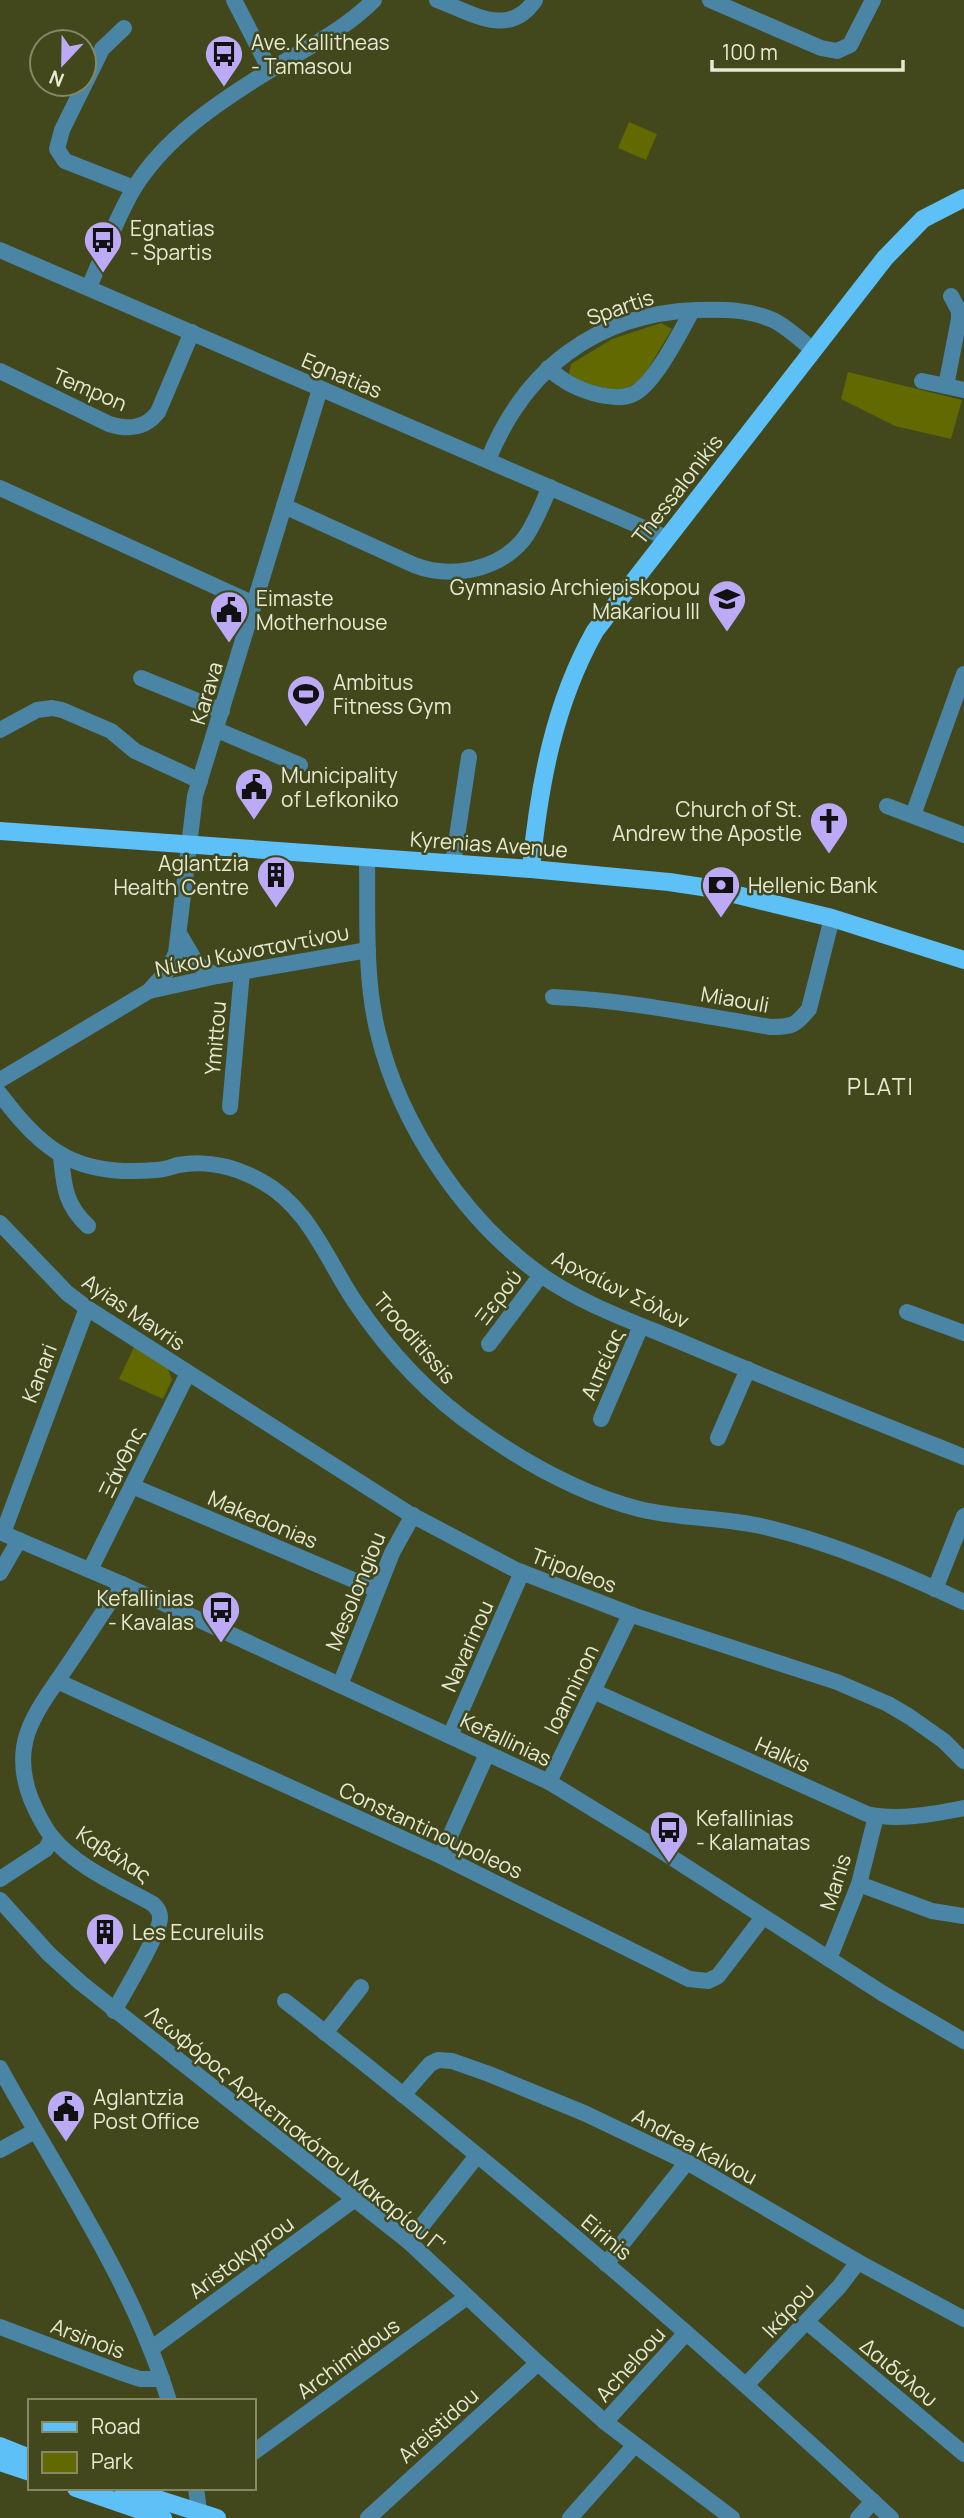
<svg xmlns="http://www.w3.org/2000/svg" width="964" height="2518" font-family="Manrope,sans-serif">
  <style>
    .green { fill: #616900 }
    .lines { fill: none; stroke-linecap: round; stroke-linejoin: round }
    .minor { stroke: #4a85a6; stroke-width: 16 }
    .major { stroke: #5dc1f7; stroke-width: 18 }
    .labels { text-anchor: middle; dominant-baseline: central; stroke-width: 5; stroke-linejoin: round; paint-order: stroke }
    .poi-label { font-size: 21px; fill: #e6ead2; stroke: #42471c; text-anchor: start }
    .street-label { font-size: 21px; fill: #e6ead2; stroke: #42471c }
    .neighbourhood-label { font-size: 23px; letter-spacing: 2px; fill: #e6ead2; stroke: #42471c }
  </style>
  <rect width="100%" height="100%" fill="#42471c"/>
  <!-- green -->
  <g class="green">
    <path d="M629,122L657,134L646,160L618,148Z"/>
    <path d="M661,323L672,329L642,379L620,392L568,378L571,364L612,339Z"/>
    <path d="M848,372L962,400L951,439L895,426L841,399Z"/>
    <path d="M135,1345L167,1366L172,1380L163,1399L119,1379Z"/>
  </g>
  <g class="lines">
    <!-- minor -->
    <g class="minor">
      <path d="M234,0L270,70"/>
      <path d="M437,0C472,13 509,39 535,0"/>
      <path d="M710,0L821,48L837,51L850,45L873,0"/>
      <path d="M124,28L102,49L62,130L57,149L65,161L134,188"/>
      <path d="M0,250L667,538"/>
      <path d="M89,287C103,256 118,213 136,185C167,137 216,104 264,74C302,50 342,32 374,0"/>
      <path d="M548,368C565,383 579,390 600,395C611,397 623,399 633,394C654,385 681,331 692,311"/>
      <path d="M0,371L109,424C128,430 145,429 158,412L192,332"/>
      <path d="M922,381L964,390"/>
      <path d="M946,386L959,319V311L951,296"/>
      <path d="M488,460C525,368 597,314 696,310C723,309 749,309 775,321C788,328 801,340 813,350"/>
      <path d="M0,488L254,604"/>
      <path d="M284,506L414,565C450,579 497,571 523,540C535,525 542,504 550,487"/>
      <path d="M141,678L222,711"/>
      <path d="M0,730L37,710L52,708L62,710L111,731L135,751L200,781"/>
      <path d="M217,730L300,765"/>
      <path d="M887,806L964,835"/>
      <path d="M913,815L964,674"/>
      <path d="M367,858C368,916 364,977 378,1033C400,1125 464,1220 541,1275C582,1304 633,1322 679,1341C773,1381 869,1419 964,1457"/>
      <path d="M453,863L469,757"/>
      <path d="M180,935L197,964L217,976"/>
      <path d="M149,991L169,969L176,953L195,796L320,389"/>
      <path d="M553,997C627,1000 698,1015 770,1027C792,1027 795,1026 809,1009L832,918"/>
      <path d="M0,1080L149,991L217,976L368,950"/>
      <path d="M0,1094C45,1154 79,1177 156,1170C163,1170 171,1167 178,1165C207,1160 236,1167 261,1181C308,1206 327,1260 355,1302C388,1351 431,1397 479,1430C527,1464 582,1494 639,1509C680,1519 723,1517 765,1527C833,1543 900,1572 964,1602"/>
      <path d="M230,1107L242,972"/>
      <path d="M61,1157C64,1186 65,1205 88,1226"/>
      <path d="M0,1223L67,1293L87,1308L408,1513L516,1570L635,1616L837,1682L888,1704L910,1717L944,1741L964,1761"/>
      <path d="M907,1312L964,1333"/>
      <path d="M489,1344L541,1275"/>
      <path d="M601,1419L641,1326"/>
      <path d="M718,1438L748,1369"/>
      <path d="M132,1486L377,1590"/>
      <path d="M0,1532L122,1584L549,1782L657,1848L882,1993L964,2041"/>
      <path d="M3,1533L87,1308"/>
      <path d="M90,1570L188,1373"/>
      <path d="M0,1573L19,1540"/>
      <path d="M935,1589L964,1516"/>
      <path d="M57,1681L441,1856L689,1979L708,1981L718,1976L763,1917"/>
      <path d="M340,1685L392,1553L413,1515"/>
      <path d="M593,1691L867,1814C898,1821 933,1814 964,1808"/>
      <path d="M450,1736L522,1572"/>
      <path d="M549,1782L630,1615"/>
      <path d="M441,1856L487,1754"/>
      <path d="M0,1879L46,1849L52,1837"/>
      <path d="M859,1884L932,1911L964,1916"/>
      <path d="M0,1900L49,1954L81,1983L409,2242L538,2363L605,2422L732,2518"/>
      <path d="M829,1959L859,1884L876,1816"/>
      <path d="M285,2001C494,2164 697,2337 891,2518"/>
      <path d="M114,2011C123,1995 161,1931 160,1918C160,1911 157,1908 153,1904C119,1885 76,1867 51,1836C43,1825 36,1811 31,1799C9,1743 36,1712 66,1668C85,1640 103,1612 122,1584"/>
      <path d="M325,2033L361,1987"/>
      <path d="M0,2068C60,2178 132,2280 169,2401"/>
      <path d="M403,2095L430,2064L438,2060L452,2061L489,2074L584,2113L687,2162L858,2262L964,2319"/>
      <path d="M0,2150L35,2131"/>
      <path d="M409,2242L476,2157"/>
      <path d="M606,2264L687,2162"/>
      <path d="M807,2322L964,2454"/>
      <path d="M0,2327L122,2373L140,2379H162"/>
      <path d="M152,2348L355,2199"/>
      <path d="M746,2385L839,2287L858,2262"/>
      <path d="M605,2422L686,2333"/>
      <path d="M254,2452L467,2297"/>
      <path d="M196,2488L200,2518"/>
      <path d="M368,2518L538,2363"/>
      <path d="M570,2518L634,2446"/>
      <path d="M858,2518L873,2501"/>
    </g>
    <!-- major -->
    <g class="major">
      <path d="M0,831L531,869L669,882L709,888L832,918L964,960"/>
      <path d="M531,869C539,785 554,704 595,631L885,258L923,219L964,198"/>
      <path d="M0,2446L30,2458"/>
      <path d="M0,2462L30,2472"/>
      <path d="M76,2488L163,2518"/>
      <path d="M123,2488L217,2518"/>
    </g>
  </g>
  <!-- icons -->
  <defs>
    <g id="bus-pin" transform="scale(2.0125)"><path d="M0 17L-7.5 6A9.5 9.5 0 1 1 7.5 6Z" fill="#bcaaf6" stroke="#42471c"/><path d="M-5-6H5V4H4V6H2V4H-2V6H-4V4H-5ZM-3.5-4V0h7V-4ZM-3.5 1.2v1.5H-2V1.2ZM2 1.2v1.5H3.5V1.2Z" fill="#111"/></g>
    <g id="school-pin" transform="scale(2.0125)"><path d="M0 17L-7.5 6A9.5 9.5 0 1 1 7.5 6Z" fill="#bcaaf6" stroke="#42471c"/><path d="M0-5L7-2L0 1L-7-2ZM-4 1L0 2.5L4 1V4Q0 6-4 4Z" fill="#111"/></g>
    <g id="civic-pin" transform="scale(2.0125)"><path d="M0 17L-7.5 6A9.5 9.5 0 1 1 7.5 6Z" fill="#bcaaf6" stroke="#42471c"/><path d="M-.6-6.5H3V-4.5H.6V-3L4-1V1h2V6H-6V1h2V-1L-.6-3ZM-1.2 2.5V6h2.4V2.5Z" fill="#111"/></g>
    <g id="stadium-pin" transform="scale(2.0125)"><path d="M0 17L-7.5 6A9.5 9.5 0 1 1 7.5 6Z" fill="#bcaaf6" stroke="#42471c"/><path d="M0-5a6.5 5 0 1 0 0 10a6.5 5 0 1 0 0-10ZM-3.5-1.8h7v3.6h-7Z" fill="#111"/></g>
    <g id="church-pin" transform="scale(2.0125)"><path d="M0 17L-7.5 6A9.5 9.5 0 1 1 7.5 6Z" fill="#bcaaf6" stroke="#42471c"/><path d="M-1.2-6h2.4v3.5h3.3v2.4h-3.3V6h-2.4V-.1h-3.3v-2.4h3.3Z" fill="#111"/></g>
    <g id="building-pin" transform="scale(2.0125)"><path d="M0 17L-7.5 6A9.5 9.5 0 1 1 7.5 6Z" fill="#bcaaf6" stroke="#42471c"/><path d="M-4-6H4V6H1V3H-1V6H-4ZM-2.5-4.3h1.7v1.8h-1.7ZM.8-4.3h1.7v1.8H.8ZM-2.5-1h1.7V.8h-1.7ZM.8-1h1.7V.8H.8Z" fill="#111"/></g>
    <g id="bank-pin" transform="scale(2.0125)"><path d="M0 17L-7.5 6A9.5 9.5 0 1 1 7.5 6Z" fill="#bcaaf6" stroke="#42471c"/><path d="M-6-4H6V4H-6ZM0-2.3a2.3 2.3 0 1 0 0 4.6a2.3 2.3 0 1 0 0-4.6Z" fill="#111"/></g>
  </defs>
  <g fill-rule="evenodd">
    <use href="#bus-pin" x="224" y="54"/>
    <use href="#bus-pin" x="103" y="240"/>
    <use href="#school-pin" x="727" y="599"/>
    <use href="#civic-pin" x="229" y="610"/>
    <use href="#stadium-pin" x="306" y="694"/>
    <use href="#civic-pin" x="254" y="787"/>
    <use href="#church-pin" x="829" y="821"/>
    <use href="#building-pin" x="276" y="875"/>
    <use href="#bank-pin" x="721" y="885"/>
    <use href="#bus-pin" x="221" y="1610"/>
    <use href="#bus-pin" x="669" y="1830"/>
    <use href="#building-pin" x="105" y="1932"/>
    <use href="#civic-pin" x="66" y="2109"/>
  </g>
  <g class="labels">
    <!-- poi labels -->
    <g class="poi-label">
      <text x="251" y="42">Ave. Kallitheas<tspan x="251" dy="24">- Tamasou</tspan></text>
      <text x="130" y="228">Egnatias<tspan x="130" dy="24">- Spartis</tspan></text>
      <text x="700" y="587" text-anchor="end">Gymnasio Archiepiskopou<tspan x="700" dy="24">Makariou III</tspan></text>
      <text x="256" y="598">Eimaste<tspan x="256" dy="24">Motherhouse</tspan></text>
      <text x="333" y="682">Ambitus<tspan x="333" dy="24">Fitness Gym</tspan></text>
      <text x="281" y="775">Municipality<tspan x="281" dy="24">of Lefkoniko</tspan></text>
      <text x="802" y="809" text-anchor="end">Church of St.<tspan x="802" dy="24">Andrew the Apostle</tspan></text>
      <text x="249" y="863" text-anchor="end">Aglantzia<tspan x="249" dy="24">Health Centre</tspan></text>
      <text x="748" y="885">Hellenic Bank</text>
      <text x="194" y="1598" text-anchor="end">Kefallinias<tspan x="194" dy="24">- Kavalas</tspan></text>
      <text x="696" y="1818">Kefallinias<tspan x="696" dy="24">- Kalamatas</tspan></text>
      <text x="132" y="1932">Les Ecureluils</text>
      <text x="93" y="2097">Aglantzia<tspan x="93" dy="24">Post Office</tspan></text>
    </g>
    <!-- street labels -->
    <g class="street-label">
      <text transform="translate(620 307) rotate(-19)">Spartis</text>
      <text transform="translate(342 375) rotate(23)">Egnatias</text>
      <text transform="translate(90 389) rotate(23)">Tempon</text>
      <text transform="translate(677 489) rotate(-52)">Thessalonikis</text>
      <text transform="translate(206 693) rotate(-73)">Karava</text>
      <text transform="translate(489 844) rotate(4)">Kyrenias Avenue</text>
      <text transform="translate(252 950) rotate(-11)">Νίκου Κωνσταντίνου</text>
      <text transform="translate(735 999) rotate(10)">Miaouli</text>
      <text transform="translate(215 1038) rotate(-85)">Ymittou</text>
      <text transform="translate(621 1289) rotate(26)">Αρχαίων Σόλων</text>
      <text transform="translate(498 1297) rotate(-53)">Ξερού</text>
      <text transform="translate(134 1312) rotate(34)">Ayias Mavris</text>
      <text transform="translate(415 1338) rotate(49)">Trooditissis</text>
      <text transform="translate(602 1364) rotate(-66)">Αιπείας</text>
      <text transform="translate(39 1373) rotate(-69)">Kanari</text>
      <text transform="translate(121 1462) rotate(-64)">Ξάνθης</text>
      <text transform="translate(263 1519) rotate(23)">Makedonias</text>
      <text transform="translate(574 1570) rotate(21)">Tripoleos</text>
      <text transform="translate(355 1591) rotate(-68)">Mesolongiou</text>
      <text transform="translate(467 1646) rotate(-66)">Navarinou</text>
      <text transform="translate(571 1689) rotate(-64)">Ioanninon</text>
      <text transform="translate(506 1739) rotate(25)">Kefallinias</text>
      <text transform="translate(783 1754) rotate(24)">Halkis</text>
      <text transform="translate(431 1830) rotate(25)">Constantinoupoleos</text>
      <text transform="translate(114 1854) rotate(33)">Καβάλας</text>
      <text transform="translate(835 1882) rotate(-72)">Manis</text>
      <text transform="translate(296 2129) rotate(39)">Λεωφόρος Αρχιεπισκόπου Μακαρίου Γ'</text>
      <text transform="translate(695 2146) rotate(28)">Andrea Kalvou</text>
      <text transform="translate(607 2237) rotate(40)">Eirinis</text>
      <text transform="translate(241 2257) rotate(-36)">Aristokyprou</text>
      <text transform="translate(788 2310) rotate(-47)">Ικάρου</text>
      <text transform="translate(88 2338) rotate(21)">Arsinois</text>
      <text transform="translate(348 2358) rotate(-36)">Archimidous</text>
      <text transform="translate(630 2364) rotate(-48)">Acheloou</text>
      <text transform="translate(899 2372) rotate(40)">Δαιδάλου</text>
      <text transform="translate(438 2425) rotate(-42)">Areistidou</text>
    </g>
    <!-- neighbourhood labels -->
    <g class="neighbourhood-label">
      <text x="881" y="1086">PLATI</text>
    </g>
  </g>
  <!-- legend -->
  <rect x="28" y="2399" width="228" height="91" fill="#42471c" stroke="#848865" stroke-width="2"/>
  <rect x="42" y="2422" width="35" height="10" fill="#5dc1f7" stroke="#848865" stroke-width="2"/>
  <text x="91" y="2434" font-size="21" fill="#e6ead2">Road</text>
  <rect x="42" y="2452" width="35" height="21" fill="#616900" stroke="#848865" stroke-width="2"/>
  <text x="91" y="2469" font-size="21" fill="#e6ead2">Park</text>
  <!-- north arrow -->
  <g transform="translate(63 63) rotate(202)"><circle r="33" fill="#42471c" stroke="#848865" stroke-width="2"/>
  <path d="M0-5L12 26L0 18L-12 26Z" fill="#bcaaf6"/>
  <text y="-10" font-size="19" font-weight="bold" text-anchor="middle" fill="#e6ead2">N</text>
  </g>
  <!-- scale -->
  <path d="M712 60v10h191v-10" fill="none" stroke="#e6ead2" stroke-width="3.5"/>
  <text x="722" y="60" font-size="21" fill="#e6ead2" stroke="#42471c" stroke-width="5" paint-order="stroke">100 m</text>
</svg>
